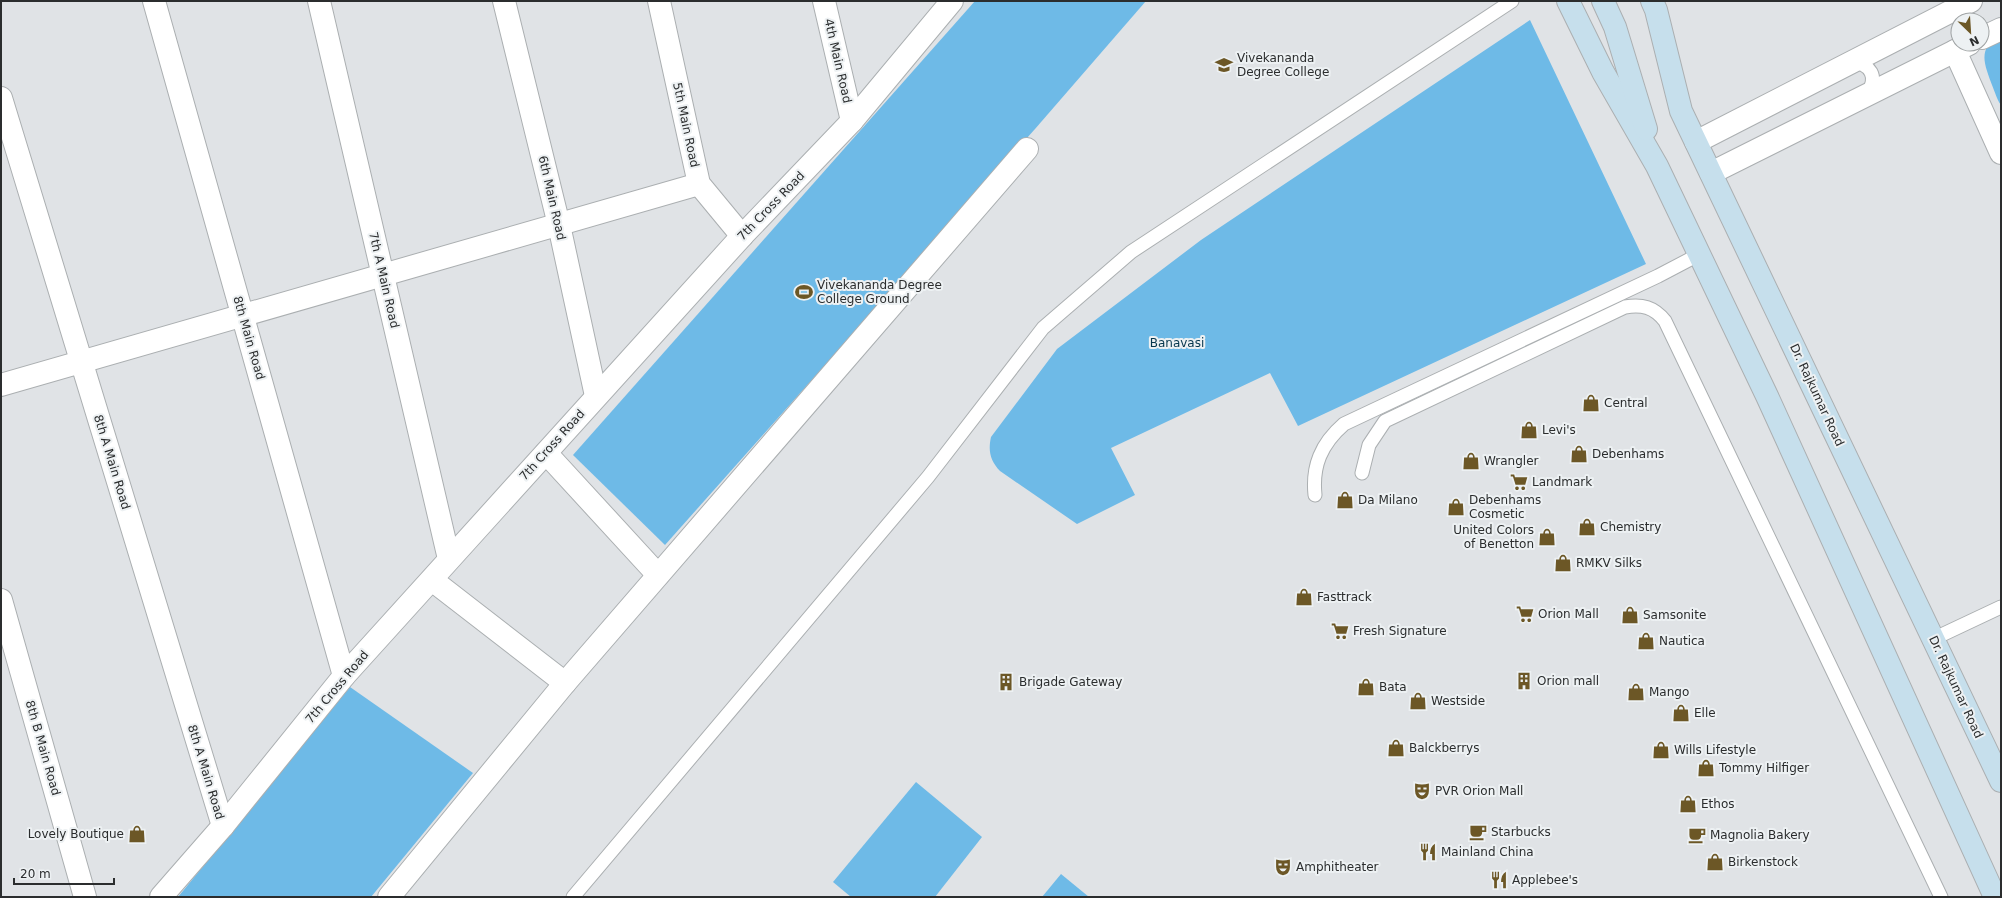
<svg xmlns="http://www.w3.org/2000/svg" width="2002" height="898" font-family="'DejaVu Sans',sans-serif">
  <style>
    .green { fill: #6ebae7 }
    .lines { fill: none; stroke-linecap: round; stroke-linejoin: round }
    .service-casing { stroke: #abafb1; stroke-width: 15 }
    .minor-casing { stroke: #abafb1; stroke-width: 24 }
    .tertiary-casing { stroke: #abafb1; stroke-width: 24 }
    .secondary-casing { stroke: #abafb1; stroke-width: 24 }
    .service { stroke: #fff; stroke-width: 13 }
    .minor { stroke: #fff; stroke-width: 22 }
    .tertiary { stroke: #fff; stroke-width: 22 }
    .secondary { stroke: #c6dfec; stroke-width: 22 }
    .labels { text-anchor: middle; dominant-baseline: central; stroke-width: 4; stroke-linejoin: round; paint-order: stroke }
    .poi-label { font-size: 12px; fill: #2b2d2e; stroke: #edf1f3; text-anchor: start }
    .street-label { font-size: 12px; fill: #2b2d2e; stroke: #edf1f3 }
    .park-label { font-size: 12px; fill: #05364d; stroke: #edf1f3 }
  </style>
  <rect width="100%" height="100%" fill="#e0e3e6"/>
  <!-- green -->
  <g class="green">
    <path d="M975,1H1146L1035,129L665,545L573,455Z"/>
    <path d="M1530,20L1646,264L1298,426L1270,373L1111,448L1135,495L1077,524L1000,471C990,460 988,451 991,437L1057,349L1201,240Z"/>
    <path d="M2001,35V105C1997,100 1995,92 1992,85C1985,65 1976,48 2001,35Z"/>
    <path d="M350,687L473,773L371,897H178Z"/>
    <path d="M916,782L982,837L935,897H851L833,882Z"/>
    <path d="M1061,874L1089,897H1042Z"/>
  </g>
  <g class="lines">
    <!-- service casing -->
    <g class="service-casing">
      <g id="service">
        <path d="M1852,61C1871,65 1878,76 1868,93"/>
        <path d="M1362,473L1369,445L1385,421L1625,307C1642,304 1654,307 1665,321L1941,897"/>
        <path d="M1315,495C1312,466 1321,444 1344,424L1658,276L1698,255"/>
        <path d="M1933,639L2001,607"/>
        <path d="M573,897L928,477L1043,328L1131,252L1512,1"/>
      </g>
    </g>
    <!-- minor casing -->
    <g class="minor-casing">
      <g id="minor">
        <path d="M154,1L344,676"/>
        <path d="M319,1L449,559"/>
        <path d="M504,1L559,225L596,396"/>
        <path d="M659,1L699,184L742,236"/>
        <path d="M824,1L852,121"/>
        <path d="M1982,38L2001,29"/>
        <path d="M1955,51L2001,153"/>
        <path d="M1,98L223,826"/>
        <path d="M1696,142L1971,1"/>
        <path d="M1711,173L1969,44"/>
        <path d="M1,385L699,184"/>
        <path d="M546,453L658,575"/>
        <path d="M432,580L565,683"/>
        <path d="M1,600L85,897"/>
        <path d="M389,897L565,683L1027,149"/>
      </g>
    </g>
    <!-- tertiary casing -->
    <g class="tertiary-casing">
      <path id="tertiary" d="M161,897L223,826L344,676L742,236L852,121L952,1"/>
    </g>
    <!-- secondary casing -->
    <g class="secondary-casing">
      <g id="secondary">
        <path d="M1568,1L1603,72L1657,166L1767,396L1995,897"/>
        <path d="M1603,1L1615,27L1646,129"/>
        <path d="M1652,1L1656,10L1681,111L2001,781"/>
      </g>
    </g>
    <!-- service -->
    <use href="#service" class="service"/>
    <!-- minor -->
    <use href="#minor" class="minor"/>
    <!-- tertiary -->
    <use href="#tertiary" class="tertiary"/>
    <!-- secondary -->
    <use href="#secondary" class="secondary"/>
  </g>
  <!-- icons -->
  <defs>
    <g id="university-bare" transform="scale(1.38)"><path d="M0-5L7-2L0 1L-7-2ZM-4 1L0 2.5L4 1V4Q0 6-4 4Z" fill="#6c5726" stroke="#edf1f3" stroke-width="2.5" paint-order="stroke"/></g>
    <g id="stadium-bare" transform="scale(1.38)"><path d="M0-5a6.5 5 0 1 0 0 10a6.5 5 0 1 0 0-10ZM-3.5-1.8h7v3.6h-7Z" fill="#6c5726" stroke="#edf1f3" stroke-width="2.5" paint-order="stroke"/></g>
    <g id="shop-bare" transform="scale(1.38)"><path d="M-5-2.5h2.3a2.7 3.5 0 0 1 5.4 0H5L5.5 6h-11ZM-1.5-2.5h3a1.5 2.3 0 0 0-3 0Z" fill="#6c5726" stroke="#edf1f3" stroke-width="2.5" paint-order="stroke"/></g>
    <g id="supermarket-bare" transform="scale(1.38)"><path d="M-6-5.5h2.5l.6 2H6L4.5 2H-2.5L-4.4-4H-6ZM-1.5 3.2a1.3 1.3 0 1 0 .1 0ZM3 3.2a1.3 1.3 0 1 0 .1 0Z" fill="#6c5726" stroke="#edf1f3" stroke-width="2.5" paint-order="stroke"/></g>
    <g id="building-bare" transform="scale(1.38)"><path d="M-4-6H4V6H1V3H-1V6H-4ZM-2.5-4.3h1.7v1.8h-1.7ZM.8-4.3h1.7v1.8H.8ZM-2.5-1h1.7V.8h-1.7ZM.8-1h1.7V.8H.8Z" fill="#6c5726" stroke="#edf1f3" stroke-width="2.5" paint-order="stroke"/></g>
    <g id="theatre-bare" transform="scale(1.38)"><path d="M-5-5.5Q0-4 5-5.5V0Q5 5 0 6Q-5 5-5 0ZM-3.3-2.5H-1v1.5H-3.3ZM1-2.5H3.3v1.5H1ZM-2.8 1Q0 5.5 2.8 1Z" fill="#6c5726" stroke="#edf1f3" stroke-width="2.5" paint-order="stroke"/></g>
    <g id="cafe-bare" transform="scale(1.38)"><path d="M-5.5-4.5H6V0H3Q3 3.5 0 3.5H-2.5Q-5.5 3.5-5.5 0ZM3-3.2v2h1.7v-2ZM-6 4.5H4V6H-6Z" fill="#6c5726" stroke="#edf1f3" stroke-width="2.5" paint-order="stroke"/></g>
    <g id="restaurant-bare" transform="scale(1.38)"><path d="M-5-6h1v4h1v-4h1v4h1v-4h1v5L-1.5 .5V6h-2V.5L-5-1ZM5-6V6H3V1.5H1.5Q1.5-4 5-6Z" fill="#6c5726" stroke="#edf1f3" stroke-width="2.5" paint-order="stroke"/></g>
  </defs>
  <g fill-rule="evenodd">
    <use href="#university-bare" x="1224" y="65"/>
    <use href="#stadium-bare" x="804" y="292"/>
    <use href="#shop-bare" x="1591" y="403"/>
    <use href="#shop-bare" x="1529" y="430"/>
    <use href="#shop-bare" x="1579" y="454"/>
    <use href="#shop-bare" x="1471" y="461"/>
    <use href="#supermarket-bare" x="1519" y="482"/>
    <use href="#shop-bare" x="1345" y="500"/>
    <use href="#shop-bare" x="1456" y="507"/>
    <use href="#shop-bare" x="1587" y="527"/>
    <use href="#shop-bare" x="1547" y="537"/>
    <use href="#shop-bare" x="1563" y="563"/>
    <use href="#shop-bare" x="1304" y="597"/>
    <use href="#supermarket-bare" x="1525" y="614"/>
    <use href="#shop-bare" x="1630" y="615"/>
    <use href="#supermarket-bare" x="1340" y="631"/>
    <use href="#shop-bare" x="1646" y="641"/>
    <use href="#building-bare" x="1524" y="681"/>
    <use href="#building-bare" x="1006" y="682"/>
    <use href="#shop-bare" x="1366" y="687"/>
    <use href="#shop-bare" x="1636" y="692"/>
    <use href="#shop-bare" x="1418" y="701"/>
    <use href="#shop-bare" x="1681" y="713"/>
    <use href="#shop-bare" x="1396" y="748"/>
    <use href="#shop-bare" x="1661" y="750"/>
    <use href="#shop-bare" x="1706" y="768"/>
    <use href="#theatre-bare" x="1422" y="791"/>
    <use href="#shop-bare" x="1688" y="804"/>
    <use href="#cafe-bare" x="1478" y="832"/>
    <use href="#shop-bare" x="137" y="834"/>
    <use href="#cafe-bare" x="1697" y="835"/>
    <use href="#restaurant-bare" x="1428" y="852"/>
    <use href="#shop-bare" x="1715" y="862"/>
    <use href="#theatre-bare" x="1283" y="867"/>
    <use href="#restaurant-bare" x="1499" y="880"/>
  </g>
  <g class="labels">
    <!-- poi labels -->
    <g class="poi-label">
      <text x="1237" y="58">Vivekananda<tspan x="1237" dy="14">Degree College</tspan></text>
      <text x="817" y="285">Vivekananda Degree<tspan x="817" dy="14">College Ground</tspan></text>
      <text x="1604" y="403">Central</text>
      <text x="1542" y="430">Levi's</text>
      <text x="1592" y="454">Debenhams</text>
      <text x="1484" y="461">Wrangler</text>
      <text x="1532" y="482">Landmark</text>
      <text x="1358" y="500">Da Milano</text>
      <text x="1469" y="500">Debenhams<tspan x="1469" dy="14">Cosmetic</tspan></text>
      <text x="1600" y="527">Chemistry</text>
      <text x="1534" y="530" text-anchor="end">United Colors<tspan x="1534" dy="14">of Benetton</tspan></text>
      <text x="1576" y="563">RMKV Silks</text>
      <text x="1317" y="597">Fasttrack</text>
      <text x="1538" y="614">Orion Mall</text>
      <text x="1643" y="615">Samsonite</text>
      <text x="1353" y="631">Fresh Signature</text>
      <text x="1659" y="641">Nautica</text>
      <text x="1537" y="681">Orion mall</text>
      <text x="1019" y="682">Brigade Gateway</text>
      <text x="1379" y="687">Bata</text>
      <text x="1649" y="692">Mango</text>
      <text x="1431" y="701">Westside</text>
      <text x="1694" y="713">Elle</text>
      <text x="1409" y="748">Balckberrys</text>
      <text x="1674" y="750">Wills Lifestyle</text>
      <text x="1719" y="768">Tommy Hilfiger</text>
      <text x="1435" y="791">PVR Orion Mall</text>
      <text x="1701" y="804">Ethos</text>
      <text x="1491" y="832">Starbucks</text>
      <text x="124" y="834" text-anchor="end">Lovely Boutique</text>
      <text x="1710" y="835">Magnolia Bakery</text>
      <text x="1441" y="852">Mainland China</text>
      <text x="1728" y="862">Birkenstock</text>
      <text x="1296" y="867">Amphitheater</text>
      <text x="1512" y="880">Applebee's</text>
    </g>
    <!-- street labels -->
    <g class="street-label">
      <text transform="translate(838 61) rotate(77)">4th Main Road</text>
      <text transform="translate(686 125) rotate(78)">5th Main Road</text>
      <text transform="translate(552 198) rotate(77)">6th Main Road</text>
      <text transform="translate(771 206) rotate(-46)">7th Cross Road</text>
      <text transform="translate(384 280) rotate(77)">7th A Main Road</text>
      <text transform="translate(249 338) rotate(74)">8th Main Road</text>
      <text transform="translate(1817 395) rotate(65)">Dr. Rajkumar Road</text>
      <text transform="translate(552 445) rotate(-48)">7th Cross Road</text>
      <text transform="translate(112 462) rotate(73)">8th A Main Road</text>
      <text transform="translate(337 687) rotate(-50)">7th Cross Road</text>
      <text transform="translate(1956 687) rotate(65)">Dr. Rajkumar Road</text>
      <text transform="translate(43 748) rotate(74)">8th B Main Road</text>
      <text transform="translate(206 772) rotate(73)">8th A Main Road</text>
    </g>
    <!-- park labels -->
    <g class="park-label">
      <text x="1177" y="343">Banavasi</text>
    </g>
  </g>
  <!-- border -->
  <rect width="2002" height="898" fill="none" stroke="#2b2d2e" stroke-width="4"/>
  <!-- north arrow -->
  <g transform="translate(1970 32) rotate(155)"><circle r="19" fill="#edf1f3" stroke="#9fa3a4"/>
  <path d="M0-3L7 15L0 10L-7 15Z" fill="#6c5726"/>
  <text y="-6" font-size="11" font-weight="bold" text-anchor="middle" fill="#2b2d2e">N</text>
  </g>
  <!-- scale -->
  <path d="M14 878v6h100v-6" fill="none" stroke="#2b2d2e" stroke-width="2"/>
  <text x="20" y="878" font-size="12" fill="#2b2d2e" stroke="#edf1f3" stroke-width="3" paint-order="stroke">20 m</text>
</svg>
